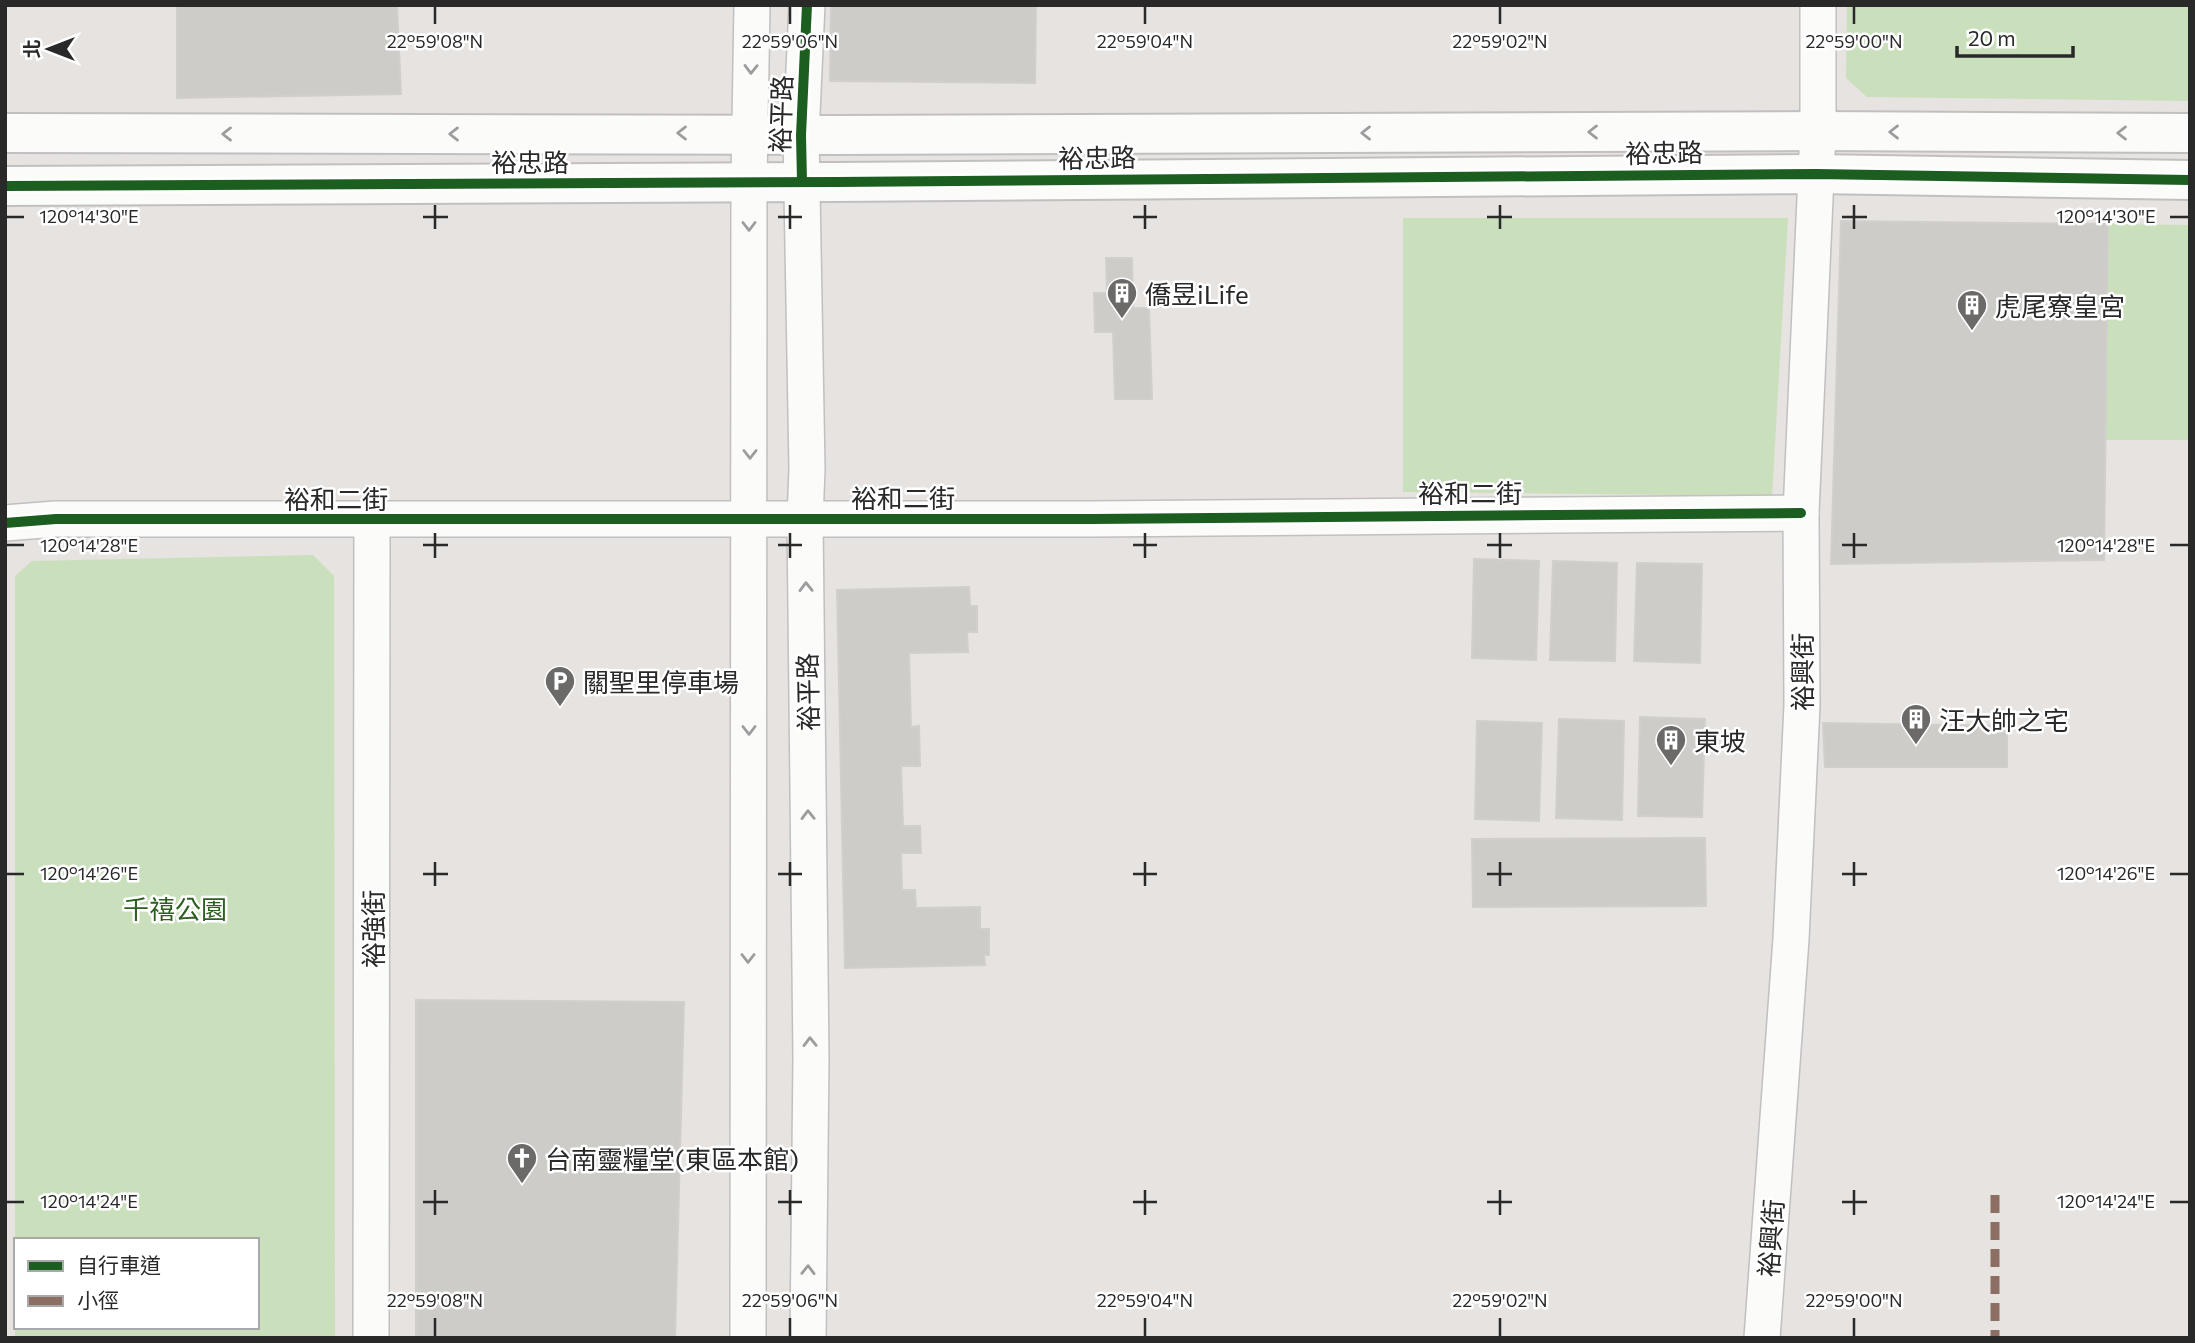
<svg xmlns="http://www.w3.org/2000/svg" width="2195" height="1343" font-family="Commissioner,'Noto Sans TC',sans-serif">
  <style>
    .green { fill: #cadfbc; fill-rule: evenodd }
    .building { fill: #ceccc9; stroke: #d1cfcc; stroke-width: 2 }
    .lines { fill: none; stroke-linecap: round; stroke-linejoin: round }
    .street-casing { stroke: #c1bfc0; stroke-width: 38 }
    .secondary-casing { stroke: #c1bfc0; stroke-width: 42 }
    .street { stroke: #fbfbfa; stroke-width: 35 }
    .secondary { stroke: #fbfbfa; stroke-width: 38 }
    .quiet { stroke: #8d6e63; stroke-width: 9; stroke-dasharray: 18 9; stroke-linecap: butt }
    .cycleway-casing { stroke: #fff; stroke-width: 15 }
    .cycleway { stroke: #1b5e20; stroke-width: 10 }
    .oneway { stroke: #9c9c9c }
    .ticks { fill: none; stroke: #292929; stroke-width: 2.5 }
    .labels { text-anchor: middle; dominant-baseline: central; stroke-width: 5; stroke-linejoin: round; paint-order: stroke }
    .street-label { font-size: 26px; fill: #292929; stroke: #fff }
    .poi-label { font-size: 26px; fill: #292929; stroke: #fff; text-anchor: start }
    .park-label { font-size: 26px; fill: #2d5f20; stroke: #fff }
    .ticks-label { font-size: 18px; text-anchor: middle; fill: #292929; stroke: #fff; stroke-width: 5; stroke-linejoin: round; paint-order: stroke }
  </style>
  <rect width="100%" height="100%" fill="#e6e3e0"/>
  <!-- green -->
  <g class="green">
    <path d="M1847,5H2190V101L1867,97L1846,78Z"/>
    <path d="M1403,218H1788L1772,496L1403,492Z"/>
    <path d="M2108,224L2190,225V440H2105Z"/>
    <path d="M313,555L334,576L335,1338H15V576L32,561ZM16,1240H257V1327H16Z"/>
  </g>
  <!-- building -->
  <g class="building">
    <path d="M177,5H397L401,94L177,98Z"/>
    <path d="M831,5H1036L1035,83L830,81Z"/>
    <path d="M1841,221L2108,224L2104,560L1831,564Z"/>
    <path d="M1106,258H1132L1133,308H1149L1152,399H1115L1113,332H1095L1094,293H1107Z"/>
    <path d="M1474,559L1539,561L1536,660L1472,658Z"/>
    <path d="M1553,561L1617,563L1615,661L1550,660Z"/>
    <path d="M1637,563L1702,564L1700,663L1634,661Z"/>
    <path d="M969,587L970,606H977V632H967L968,652L909,653L911,727L919,726L920,766H901L903,826H920L921,853H901L902,890H915L916,908L980,907V929H989V955H984L985,965L845,968L837,590Z"/>
    <path d="M1640,717L1705,719L1702,817L1638,816Z"/>
    <path d="M1559,719L1624,721L1622,820L1556,818Z"/>
    <path d="M1477,721L1542,723L1539,821L1475,819Z"/>
    <path d="M1823,723L2007,726V767H1825Z"/>
    <path d="M1705,838L1706,906L1473,907L1472,839Z"/>
    <path d="M416,1000L684,1002L675,1338H416Z"/>
  </g>
  <g class="lines">
    <!-- street casing -->
    <g class="street-casing">
      <g id="street">
        <path d="M807,5L801,135L807,469L805,520L811,1058L808,1338"/>
        <path d="M5,523L56,519H1092L1801,513"/>
        <path d="M371,1338L372,521"/>
        <path d="M748,1338L749,182L752,5"/>
        <path d="M1762,1338L1791,939L1802,705L1801,513L1818,131V5"/>
      </g>
    </g>
    <!-- secondary casing -->
    <g class="secondary-casing">
      <g id="secondary">
        <path d="M5,133L837,135L1818,131L2190,133"/>
        <path d="M5,186L836,182L1816,174L2190,180"/>
      </g>
    </g>
    <!-- street -->
    <use href="#street" class="street"/>
    <!-- secondary -->
    <use href="#secondary" class="secondary"/>
    <!-- quiet -->
    <path class="quiet" d="M1995,1195V1338"/>
    <!-- cycleway casing -->
    <g class="cycleway-casing">
      <g id="cycleway">
        <path d="M802,182L801,135L807,5"/>
        <path d="M5,186L836,182L1816,174L2190,180"/>
        <path d="M5,523L56,519H1092L1801,513"/>
      </g>
    </g>
    <!-- cycleway -->
    <use href="#cycleway" class="cycleway"/>
  </g>
  <!-- one-way arrows -->
  <defs><path id="oneway-chevron" d="M-2-3.5L2.5 0L-2 3.5" fill="none" stroke-width="1.6" stroke-linecap="round" stroke-linejoin="round" transform="scale(1.75)"/></defs>
  <g class="oneway">
    <use href="#oneway-chevron" transform="translate(751 69) rotate(91)"/>
    <use href="#oneway-chevron" transform="translate(1593 132) rotate(180)"/>
    <use href="#oneway-chevron" transform="translate(1894 132) rotate(-180)"/>
    <use href="#oneway-chevron" transform="translate(682 133) rotate(180)"/>
    <use href="#oneway-chevron" transform="translate(1366 133) rotate(180)"/>
    <use href="#oneway-chevron" transform="translate(2122 133) rotate(-180)"/>
    <use href="#oneway-chevron" transform="translate(227 134) rotate(180)"/>
    <use href="#oneway-chevron" transform="translate(454 134) rotate(180)"/>
    <use href="#oneway-chevron" transform="translate(749 226) rotate(90)"/>
    <use href="#oneway-chevron" transform="translate(750 454) rotate(90)"/>
    <use href="#oneway-chevron" transform="translate(806 587) rotate(-91)"/>
    <use href="#oneway-chevron" transform="translate(749 730) rotate(90)"/>
    <use href="#oneway-chevron" transform="translate(808 815) rotate(-91)"/>
    <use href="#oneway-chevron" transform="translate(748 958) rotate(90)"/>
    <use href="#oneway-chevron" transform="translate(810 1042) rotate(-91)"/>
    <use href="#oneway-chevron" transform="translate(808 1270) rotate(-89)"/>
  </g>
  <!-- ticks -->
  <path class="ticks" d="M435,7V24M790,7V24M1145,7V24M1500,7V24M1854,7V24M435,205V229M790,205V229M1145,205V229M1500,205V229M1854,205V229M7,217H24M423,217H448M778,217H802M1133,217H1157M1487,217H1512M1842,217H1867M2170,217H2188M435,533V558M790,533V558M1145,533V558M1500,533V558M1854,533V558M7,545H24M423,545H448M778,545H802M1133,545H1157M1487,545H1512M1842,545H1867M2170,545H2188M435,862V886M790,862V886M1145,862V886M1500,862V886M1854,862V886M7,874H24M423,874H448M778,874H802M1133,874H1157M1487,874H1512M1842,874H1867M2170,874H2188M435,1190V1215M790,1190V1215M1145,1190V1215M1500,1190V1215M1854,1190V1215M7,1202H24M423,1202H448M778,1202H802M1133,1202H1157M1487,1202H1512M1842,1202H1867M2170,1202H2188M435,1318V1336M790,1318V1336M1145,1318V1336M1500,1318V1336M1854,1318V1336"/>
  <!-- icons -->
  <defs>
    <g id="building-pin" transform="scale(1.575)"><path d="M0 17L-7.5 6A9.5 9.5 0 1 1 7.5 6Z" fill="#6b6a69" stroke="#fff"/><path d="M-4-6H4V6H1V3H-1V6H-4ZM-2.5-4.3h1.7v1.8h-1.7ZM.8-4.3h1.7v1.8H.8ZM-2.5-1h1.7V.8h-1.7ZM.8-1h1.7V.8H.8Z" fill="#fff"/></g>
    <g id="parking-pin" transform="scale(1.575)"><path d="M0 17L-7.5 6A9.5 9.5 0 1 1 7.5 6Z" fill="#6b6a69" stroke="#fff"/><path d="M-3.5-5.5H1a3.5 3.5 0 0 1 0 7H-1V5.5H-3.5ZM-1-3.4V-.6H.8a1.4 1.4 0 0 0 0-2.8Z" fill="#fff"/></g>
    <g id="church-pin" transform="scale(1.575)"><path d="M0 17L-7.5 6A9.5 9.5 0 1 1 7.5 6Z" fill="#6b6a69" stroke="#fff"/><path d="M-1.2-6h2.4v3.5h3.3v2.4h-3.3V6h-2.4V-.1h-3.3v-2.4h3.3Z" fill="#fff"/></g>
  </defs>
  <g fill-rule="evenodd">
    <use href="#building-pin" x="1122" y="293"/>
    <use href="#building-pin" x="1972" y="305"/>
    <use href="#parking-pin" x="560" y="681"/>
    <use href="#building-pin" x="1916" y="719"/>
    <use href="#building-pin" x="1671" y="740"/>
    <use href="#church-pin" x="522" y="1158"/>
  </g>
  <g class="labels">
    <!-- street labels -->
    <g class="street-label">
      <text transform="translate(780 114) rotate(-88)">裕平路</text>
      <text transform="translate(1664 152) rotate(-1)">裕忠路</text>
      <text transform="translate(1097 157) rotate(-1)">裕忠路</text>
      <text x="530" y="161">裕忠路</text>
      <text x="1470" y="492">裕和二街</text>
      <text x="903" y="497">裕和二街</text>
      <text x="336" y="498">裕和二街</text>
      <text transform="translate(1801 672) rotate(-90)">裕興街</text>
      <text transform="translate(807 692) rotate(-91)">裕平路</text>
      <text transform="translate(372 929) rotate(-90)">裕強街</text>
      <text transform="translate(1770 1238) rotate(-86)">裕興街</text>
    </g>
    <!-- poi labels -->
    <g class="poi-label">
      <text x="1145" y="293">僑昱iLife</text>
      <text x="1995" y="305">虎尾寮皇宮</text>
      <text x="583" y="681">關聖里停車場</text>
      <text x="1939" y="719">汪大帥之宅</text>
      <text x="1694" y="740">東坡</text>
      <text x="545" y="1158">台南靈糧堂(東區本館)</text>
    </g>
    <!-- park labels -->
    <g class="park-label">
      <text x="175" y="908">千禧公園</text>
    </g>
  </g>
  <g class="ticks-label">
    <text x="435" y="48">22°59'08"N</text>
    <text x="790" y="48">22°59'06"N</text>
    <text x="1145" y="48">22°59'04"N</text>
    <text x="1500" y="48">22°59'02"N</text>
    <text x="1854" y="48">22°59'00"N</text>
    <text x="2106" y="223">120°14'30"E</text>
    <text x="89" y="223">120°14'30"E</text>
    <text x="2106" y="552">120°14'28"E</text>
    <text x="89" y="552">120°14'28"E</text>
    <text x="2106" y="880">120°14'26"E</text>
    <text x="89" y="880">120°14'26"E</text>
    <text x="2106" y="1208">120°14'24"E</text>
    <text x="89" y="1208">120°14'24"E</text>
    <text x="435" y="1307">22°59'08"N</text>
    <text x="790" y="1307">22°59'06"N</text>
    <text x="1145" y="1307">22°59'04"N</text>
    <text x="1500" y="1307">22°59'02"N</text>
    <text x="1854" y="1307">22°59'00"N</text>
  </g>
  <!-- border -->
  <rect width="2195" height="1343" fill="none" stroke="#292929" stroke-width="14"/>
  <!-- legend -->
  <rect x="14" y="1238" width="245" height="91" fill="#ffffff" stroke="#a9a9a9" stroke-width="2"/>
  <rect x="28" y="1261" width="35" height="10" fill="#1b5e20" stroke="#a9a9a9" stroke-width="2"/>
  <text x="77" y="1273" font-size="21" fill="#292929">自行車道</text>
  <rect x="28" y="1296" width="35" height="10" fill="#8d6e63" stroke="#a9a9a9" stroke-width="2"/>
  <text x="77" y="1308" font-size="21" fill="#292929">小徑</text>
  <!-- north arrow -->
  <g transform="translate(49 49) rotate(270)" stroke="#ffffff" stroke-width="5" paint-order="stroke">
  <path d="M0-5L12 26L0 18L-12 26Z" fill="#292929"/>
  <text y="-10" font-size="19" font-weight="bold" text-anchor="middle" fill="#292929">北</text>
  </g>
  <!-- scale -->
  <path d="M1957 46v10h116v-10" fill="none" stroke="#292929" stroke-width="3.5"/>
  <text x="1968" y="46" font-size="21" fill="#292929" stroke="#ffffff" stroke-width="5" paint-order="stroke">20 m</text>
</svg>
